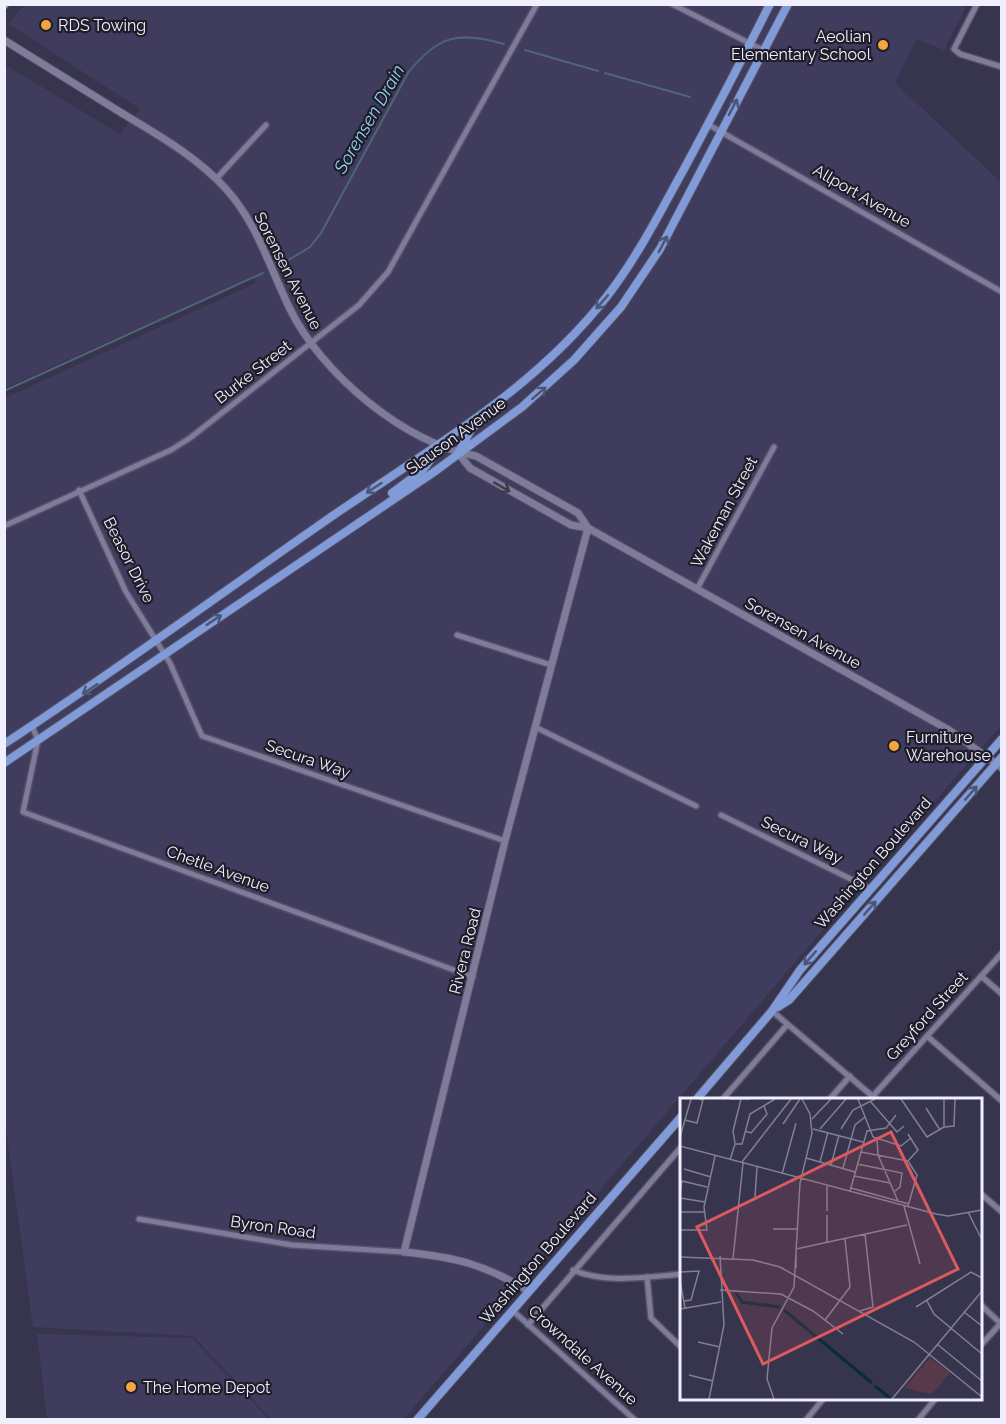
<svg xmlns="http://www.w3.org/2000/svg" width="1006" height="1424" font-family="Raleway,sans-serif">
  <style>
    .built { fill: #403c5d }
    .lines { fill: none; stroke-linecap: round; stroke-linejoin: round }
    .stream { stroke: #4d6677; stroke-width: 2 }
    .minor-casing { stroke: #555268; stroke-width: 8 }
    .tertiary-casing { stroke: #555268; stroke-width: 9 }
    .primary-casing { stroke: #555268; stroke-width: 10 }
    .minor { stroke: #7e7c9a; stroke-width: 5 }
    .tertiary { stroke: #7e7c9a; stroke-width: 7 }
    .primary { stroke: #809bd7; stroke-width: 8 }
    .rail { stroke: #9795a9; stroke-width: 2; stroke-dasharray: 10 10; stroke-linecap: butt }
    .oneway { stroke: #4a5677 }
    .oneway2 { stroke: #3b3a4b }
    .poi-dot { fill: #f2a541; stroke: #1e1d29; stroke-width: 2 }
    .labels { text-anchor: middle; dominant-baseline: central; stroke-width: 4.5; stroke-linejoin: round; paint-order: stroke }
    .poi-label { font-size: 16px; fill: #f0effd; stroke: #1e1d29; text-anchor: start }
    .street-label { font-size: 16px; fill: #f0effd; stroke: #1e1d29 }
    .water-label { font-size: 18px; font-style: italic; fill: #90d0f2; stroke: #1e1d29 }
    .inset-river { fill: none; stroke: #072c3d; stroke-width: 3 }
    .inset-road { fill: none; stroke: #817f94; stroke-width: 1.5 }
    .view { fill: #dc5a5d; fill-opacity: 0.15; stroke: #dc5a5d; stroke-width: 3 }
    .inset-edge { fill: none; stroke: #f0effd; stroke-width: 3 }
  </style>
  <rect width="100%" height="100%" fill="#37344e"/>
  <!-- built -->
  <g class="built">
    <path d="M24,5H967L944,50L917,39L895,83L1001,182V726L888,854L404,1419H271L193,1336L33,1327L4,1115L5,398L256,283L253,277L5,388L4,64L120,134L140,109L9,24Z"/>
    <path d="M37,1334L192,1338L269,1419H47Z"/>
  </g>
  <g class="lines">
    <!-- stream -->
    <g class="stream">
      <path d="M525,50L598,71"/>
      <path d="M605,73L690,97"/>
      <path d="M285,262L310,247L321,233L408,73C438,35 458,31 504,44"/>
      <path d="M4,391L263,273"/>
    </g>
    <!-- minor casing -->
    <g class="minor-casing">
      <g id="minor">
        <path d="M672,4L763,50"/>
        <path d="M977,4L954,49L960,54L1002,67"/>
        <path d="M709,125L1002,292"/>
        <path d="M216,179L266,125"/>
        <path d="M79,490L126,592L170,663L202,736L505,841"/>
        <path d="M4,526L171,450L190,438L359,305L388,272L537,4"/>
        <path d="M697,589L774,447"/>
        <path d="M457,635L551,665"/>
        <path d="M32,726L38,740L23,812L473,977"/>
        <path d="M535,727L696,806"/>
        <path d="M721,815L871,889"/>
        <path d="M981,976L1002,994"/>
        <path d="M772,1011L877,1100"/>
        <path d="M927,1036L1002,1101"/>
        <path d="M873,1096L1002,953"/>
        <path d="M722,1100L787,1025"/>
        <path d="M829,1100L850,1076"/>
        <path d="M980,1193L1002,1212"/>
        <path d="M139,1219L292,1245L404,1252"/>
        <path d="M573,1270C605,1284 648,1277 682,1274"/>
        <path d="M647,1277L651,1318L682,1348"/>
        <path d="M980,1304L1000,1323"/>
        <path d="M512,1310L635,1420"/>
        <path d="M528,1325L682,1146"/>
        <path d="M980,1346L1002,1322"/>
        <path d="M806,1420L824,1398"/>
        <path d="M918,1420L936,1398"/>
      </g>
    </g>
    <!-- tertiary casing -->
    <g class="tertiary-casing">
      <g id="tertiary">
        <path d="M4,40C43,64 82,88 120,112C158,135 196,156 226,189C257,223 270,268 290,309C321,373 405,444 476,456L578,513L588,528"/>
        <path d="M458,453L470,468L571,525L588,528L949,730L1002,768"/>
        <path d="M528,1291C485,1264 454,1257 404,1252L505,841L588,528"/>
      </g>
    </g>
    <!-- primary casing -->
    <g class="primary-casing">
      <g id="primary">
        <path d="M458,453L472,428L484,418"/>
        <path d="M392,493L423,470L439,448"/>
        <path d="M4,744C114,672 220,594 328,519C426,451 533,392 608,295C638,256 660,212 684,169C713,115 742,60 770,4"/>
        <path d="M4,763L434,472L522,407L574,360L621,307L660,249L788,4"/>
        <path d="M778,1007L789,1000L1002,757"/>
        <path d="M696,1100L772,1011L800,970L1002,739"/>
        <path d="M417,1420L682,1116"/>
      </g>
    </g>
    <!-- minor -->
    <use href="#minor" class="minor"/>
    <!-- tertiary -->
    <use href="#tertiary" class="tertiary"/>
    <!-- primary -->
    <use href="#primary" class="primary"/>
    <!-- rail -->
    <path class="rail" d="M4,10L9,4"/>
  </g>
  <!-- one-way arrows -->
  <defs><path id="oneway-shaft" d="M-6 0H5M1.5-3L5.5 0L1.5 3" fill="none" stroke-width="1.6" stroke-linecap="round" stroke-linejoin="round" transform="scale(1.5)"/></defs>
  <g class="oneway">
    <use href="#oneway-shaft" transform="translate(733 107) rotate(-62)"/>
    <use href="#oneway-shaft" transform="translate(663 244) rotate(-62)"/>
    <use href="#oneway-shaft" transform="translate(602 302) rotate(131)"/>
    <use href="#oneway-shaft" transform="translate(539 393) rotate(-41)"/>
    <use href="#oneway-shaft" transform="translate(374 488) rotate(147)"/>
    <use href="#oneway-shaft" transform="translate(214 620) rotate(-34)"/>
    <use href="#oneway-shaft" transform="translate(90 689) rotate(146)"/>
    <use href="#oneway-shaft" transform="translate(971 793) rotate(-49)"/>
    <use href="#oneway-shaft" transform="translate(870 908) rotate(-49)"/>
    <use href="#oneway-shaft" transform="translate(810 958) rotate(131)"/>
  </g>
  <use class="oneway2" href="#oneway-shaft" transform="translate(502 487) rotate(30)"/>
  <!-- markers -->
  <g class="poi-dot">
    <circle cx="46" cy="25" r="6"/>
    <circle cx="883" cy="45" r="6"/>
    <circle cx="894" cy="746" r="6"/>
    <circle cx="131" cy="1387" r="6"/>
  </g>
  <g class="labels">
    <!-- poi labels -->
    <g class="poi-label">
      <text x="58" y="25">RDS Towing</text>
      <text x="871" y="36" text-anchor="end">Aeolian<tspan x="871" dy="18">Elementary School</tspan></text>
      <text x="906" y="737">Furniture<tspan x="906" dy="18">Warehouse</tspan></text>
      <text x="143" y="1387">The Home Depot</text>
    </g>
    <!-- street labels -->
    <g class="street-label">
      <text transform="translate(862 196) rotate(30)">Allport Avenue</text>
      <text transform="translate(288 271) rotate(63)">Sorensen Avenue</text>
      <text transform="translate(253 372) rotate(-38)">Burke Street</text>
      <text transform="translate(456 436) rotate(-36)">Slauson Avenue</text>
      <text transform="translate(724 512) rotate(-62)">Wakeman Street</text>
      <text transform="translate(129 560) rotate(63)">Beasor Drive</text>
      <text transform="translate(803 633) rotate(29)">Sorensen Avenue</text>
      <text transform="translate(308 759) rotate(19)">Secura Way</text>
      <text transform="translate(802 840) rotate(26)">Secura Way</text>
      <text transform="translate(873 863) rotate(-49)">Washington Boulevard</text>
      <text transform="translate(218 869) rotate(20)">Chetle Avenue</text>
      <text transform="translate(465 951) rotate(-76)">Rivera Road</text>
      <text transform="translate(927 1016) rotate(-48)">Greyford Street</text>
      <text transform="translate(273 1227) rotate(8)">Byron Road</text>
      <text transform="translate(538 1258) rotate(-49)">Washington Boulevard</text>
      <text transform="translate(583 1355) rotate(42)">Crowndale Avenue</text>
    </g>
    <!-- water labels -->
    <g class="water-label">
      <text transform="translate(369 119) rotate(-60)">Sorensen Drain</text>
    </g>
  </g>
  <!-- overview -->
  <g transform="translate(680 1098)">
    <rect width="302" height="302" fill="#37344e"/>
    <path d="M250,260L270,275L252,296L224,290Z" fill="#57394a"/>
    <path class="inset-river" d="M56,195L62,204L100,209M104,212L192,285M195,288L210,300"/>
    <path class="inset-road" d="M50,1H70M178,1L193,39L221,48L231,40M221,1L247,39L264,29V1M191,4L217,34L224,28M246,10L260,32M132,21L151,1M5,22L17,25L23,2L19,1M103,26L120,1M264,29L274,28L275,1M133,31L183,44M140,31L166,1M161,31L173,12L195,1M65,33L71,35L87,16L84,8M228,36L238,52L228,63M0,39L11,1M197,41L198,57L218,103M55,45L53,33L61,1M0,48L256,116L268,118L302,112M181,54L228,63M126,60L175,74M50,62L55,46H62L70,16L95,1M228,63L237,77L228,108M62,64L111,1M140,64L148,34M177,66L222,75L220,89L215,93M151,67L159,37M163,70L175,27L185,19M4,71L31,79M102,76L116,25M174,78L210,85M171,90L229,106M170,93L187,33L206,30L216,17M0,96L2,83L27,89M75,99L77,69M0,100L25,104M224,108L240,166M147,113V88M0,114H24M288,114L302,142M93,131H117M0,132H27L24,109L35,58M147,144V117M116,151L227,127M0,159L73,162L100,169L234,244L302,299M53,161L63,65M116,170V151M0,174L19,173L11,202L4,203M0,182L5,210M40,192L101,196L133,213L163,236M247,203L254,216L302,256M236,209L291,174L302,180M0,211L41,204M180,213L193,209L185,136M284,214L302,228M145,222L170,189L165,141M18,244L40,249M257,246L302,283M9,277L33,283M29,301L44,227L40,158M94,301L87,281L92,230L114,189L120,85L132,35L130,16L122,1M212,301L302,193"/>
    <path class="view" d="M211,34L278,171L83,266L17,129Z"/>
    <rect width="302" height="302" class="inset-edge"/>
  </g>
  <!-- border -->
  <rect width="1006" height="1424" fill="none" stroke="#f0effd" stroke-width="12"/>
</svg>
